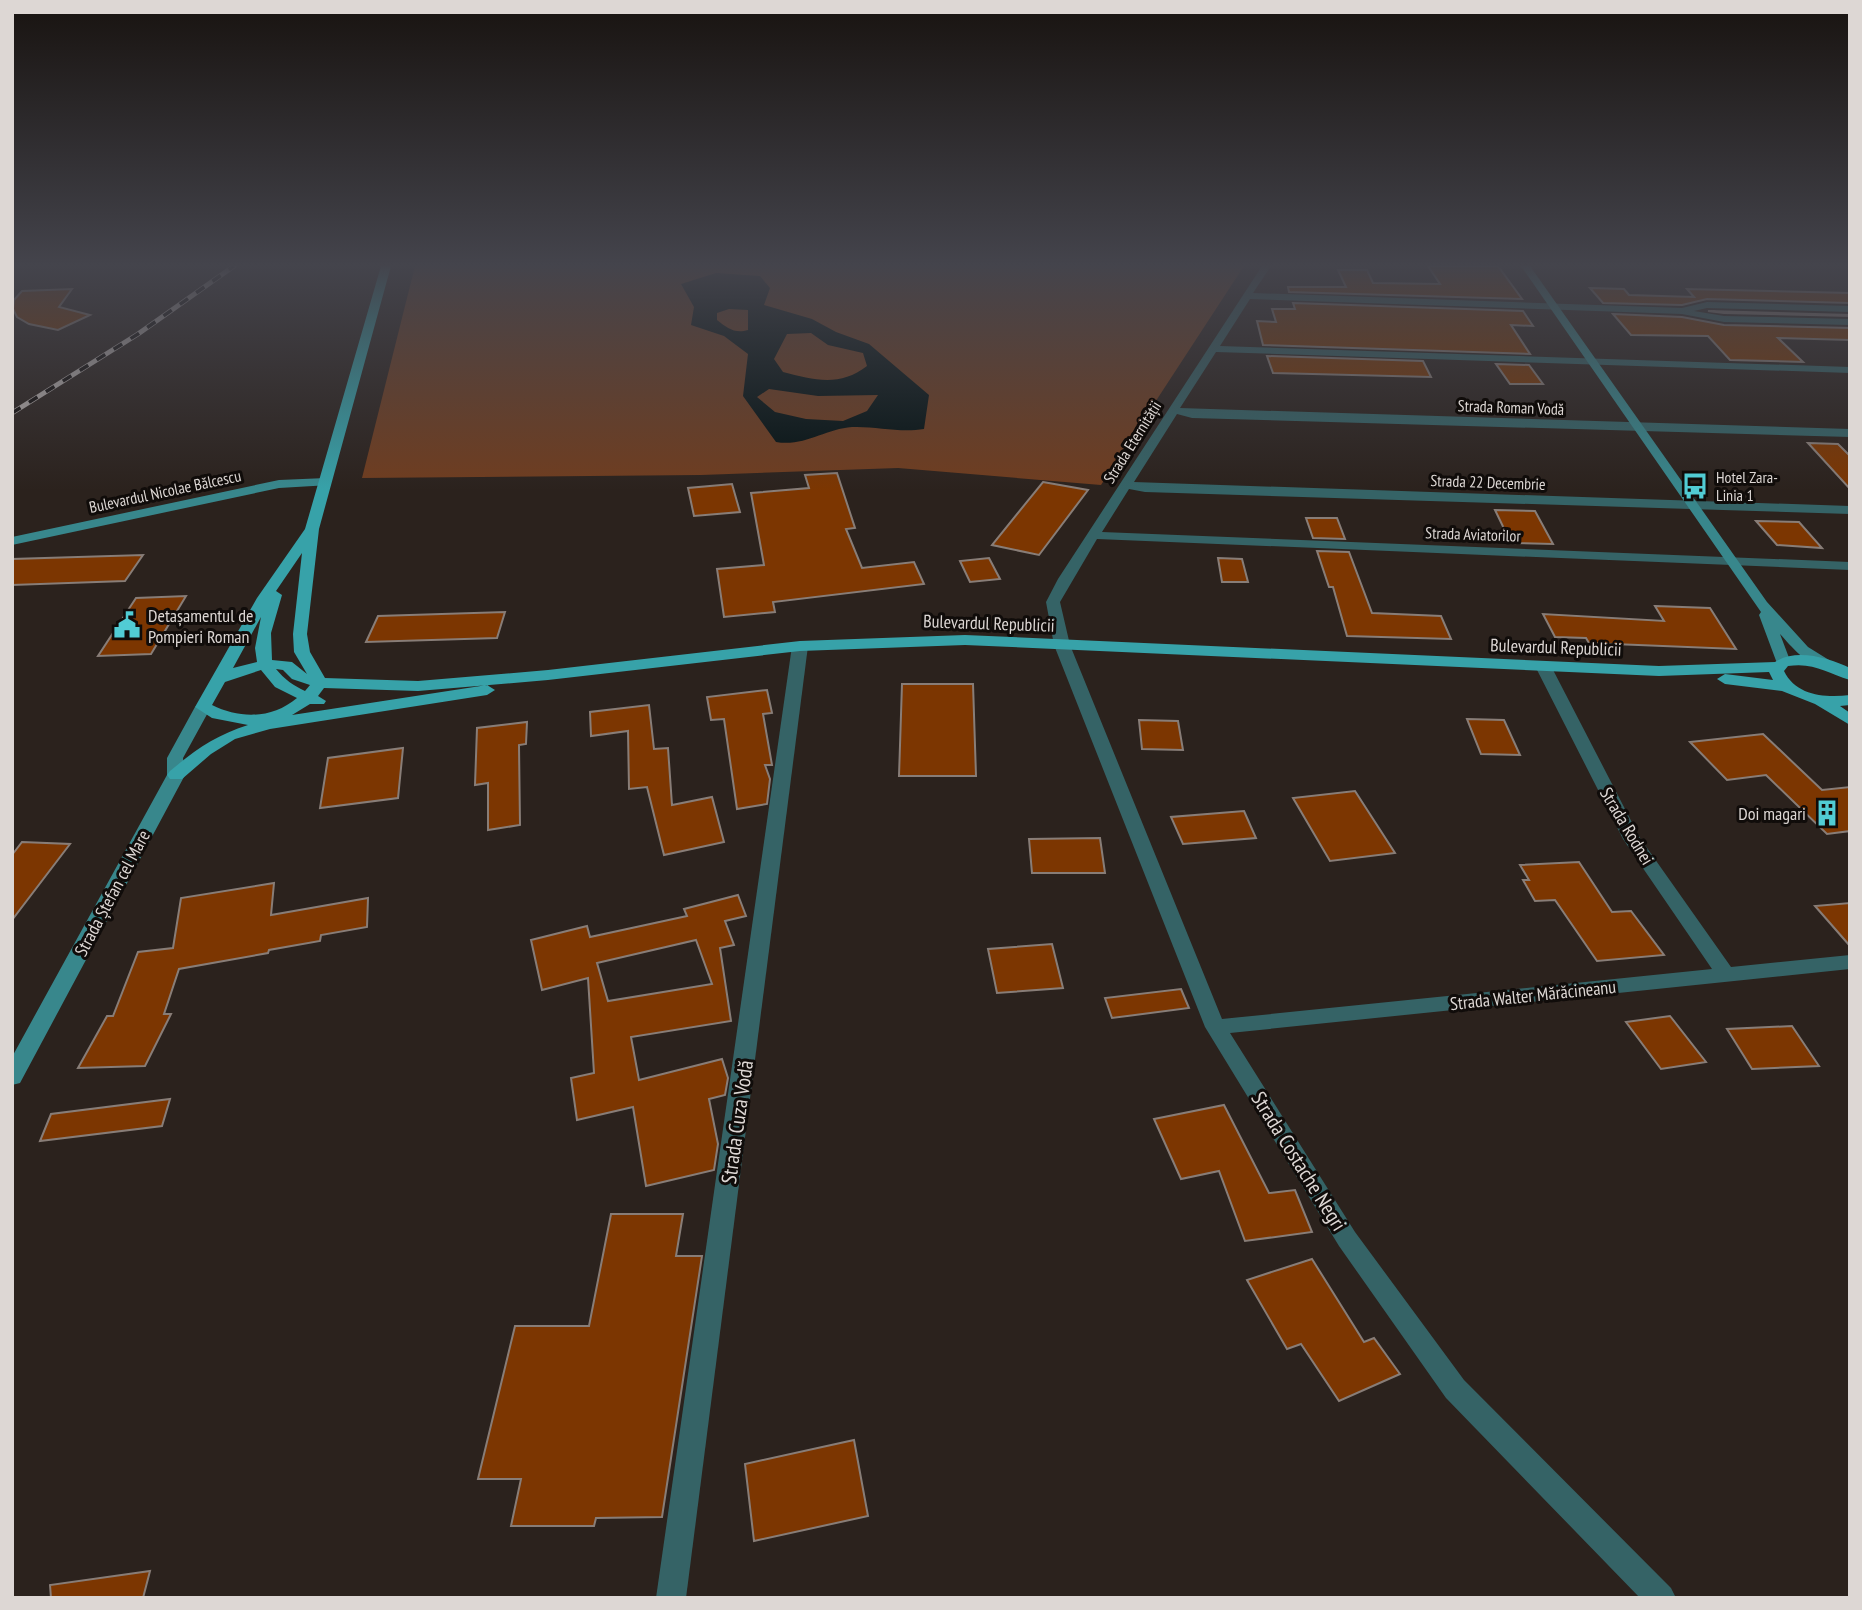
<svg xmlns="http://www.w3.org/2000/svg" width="1862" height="1610" font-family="'PT Sans Narrow',sans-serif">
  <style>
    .green { fill: #703d1f }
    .water { fill: #031112; fill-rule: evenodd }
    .building { fill: #7c3601; stroke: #887d77; stroke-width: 2; fill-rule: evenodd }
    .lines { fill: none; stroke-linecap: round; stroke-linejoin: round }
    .street { fill: #356366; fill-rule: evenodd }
    .secondary { fill: #38878c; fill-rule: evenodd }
    .primary { fill: #37a2a9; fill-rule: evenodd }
    .rail-casing { stroke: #b9b2af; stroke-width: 5 }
    .rail { stroke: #100c0a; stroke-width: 3.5; stroke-dasharray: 10; stroke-linecap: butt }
    .labels { text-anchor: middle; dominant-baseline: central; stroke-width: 6; stroke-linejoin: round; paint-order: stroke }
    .far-street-label { font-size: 16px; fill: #ddd7d4; stroke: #100c0a }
    .far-poi-label { font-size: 16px; fill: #ddd7d4; stroke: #100c0a; text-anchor: start }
    .poi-label { font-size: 18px; fill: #ddd7d4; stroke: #100c0a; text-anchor: start }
    .street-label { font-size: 18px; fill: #ddd7d4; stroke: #100c0a }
    .near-street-label { font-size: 21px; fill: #ddd7d4; stroke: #100c0a }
  </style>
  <rect width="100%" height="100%" fill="#2b221d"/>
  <!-- green -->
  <path class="green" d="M415,266H1244L1101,485L898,468L701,475L362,478Z"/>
  <!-- water -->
  <path class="water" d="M716,273L760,276L770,288L764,305L812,319L836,332L869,344L929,395L924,429C899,433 876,426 852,427C825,429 804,447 776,442L743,396L748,354L724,336L691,325L694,307L681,284ZM729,309L748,310V330C735,334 727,328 717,320V313ZM811,333L828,345L863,353L867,366C840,387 814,380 783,372L774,359L787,334ZM769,389L818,396L878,395L867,411L843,421L806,419L775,412L757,397Z"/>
  <!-- building -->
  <g class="building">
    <path d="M1428,266H1498L1522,299L1289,292L1288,287H1346L1338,270H1367L1373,283L1440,284Z"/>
    <path d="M1590,288L1624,289L1629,295L1694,297L1687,289L1850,293V303L1707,299L1682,305L1603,303Z"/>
    <path d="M72,289L59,307L90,315L58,330L29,324L17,317L13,309L14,300L22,291Z"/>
    <path d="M1293,303L1523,311L1533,326L1511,325L1530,354L1263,345L1257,321L1276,322L1272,309H1295Z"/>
    <path d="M1708,311L1850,315V316L1724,313Z"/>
    <path d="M1613,314L1682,317L1724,325L1850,328V340L1778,338L1803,362L1730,360L1708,336L1631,335Z"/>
    <path d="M1267,356L1423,361L1431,377L1273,373Z"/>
    <path d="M1496,364L1529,365L1543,384H1510Z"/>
    <path d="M1808,443L1838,444L1850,456V489Z"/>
    <path d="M837,473L855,528L846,529L862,568L914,562L924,584L773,602L775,612L724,617L717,569L764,565L751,493L809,488L805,475Z"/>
    <path d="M1043,482L1088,490L1039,555L992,545Z"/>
    <path d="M732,484L740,512L694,516L688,488Z"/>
    <path d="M1495,510L1535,511L1553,544L1511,543Z"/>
    <path d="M1306,518H1337L1345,539L1313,538Z"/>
    <path d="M1756,521L1799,522L1822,548L1777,545Z"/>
    <path d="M1317,551L1349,552L1372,613L1441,616L1451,639L1347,636L1333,587H1329Z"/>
    <path d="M143,555L125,581L12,585V559Z"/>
    <path d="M989,558L1000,579L970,582L960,561Z"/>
    <path d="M1218,558L1242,559L1248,582H1222Z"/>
    <path d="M186,596L151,654L98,656L136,598Z"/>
    <path d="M1655,606L1710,608L1736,649L1589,643L1586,638L1555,637L1543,614L1664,621Z"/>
    <path d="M505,612L497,638L366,642L378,616Z"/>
    <path d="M902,684H973L976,776H899Z"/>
    <path d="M767,690L772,713L763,714L772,765H765L770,779L767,804L737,809L724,719L711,720L707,697Z"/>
    <path d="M649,705L654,749L668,748L672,805L712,797L724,842L664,855L647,787L629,789L628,731L591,736L590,712Z"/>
    <path d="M1467,719L1504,720L1520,755L1481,754Z"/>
    <path d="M1139,720L1178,721L1183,750L1142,749Z"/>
    <path d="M527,722L526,744L519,745L520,825L488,830V783L475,785L477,728Z"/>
    <path d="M1763,734L1822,790L1850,787V831L1827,834L1766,775L1727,780L1690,742Z"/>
    <path d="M403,748L398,798L320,808L328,758Z"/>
    <path d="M1355,791L1395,853L1330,861L1293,798Z"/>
    <path d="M1244,811L1256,838L1183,844L1171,817Z"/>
    <path d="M1100,838L1105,873H1032L1029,839Z"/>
    <path d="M22,842L70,844L12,920V855Z"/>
    <path d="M1579,862L1612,912L1631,911L1664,955L1597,961L1555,900L1535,901L1523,880H1529L1520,865Z"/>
    <path d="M274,883L271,915L368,898L367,927L321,935L320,941L269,950L268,953L179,969L164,1014H171L145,1066L78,1068L107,1016H113L138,952L173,948L181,898Z"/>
    <path d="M738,895L746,916L725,921L734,945L720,948L731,1021L631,1037L639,1080L722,1059L728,1078L725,1095L709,1099L718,1144L714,1170L646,1186L633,1107L577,1120L571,1078L594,1073L588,978L542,990L531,940L587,926L590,937L687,916L684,909ZM696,940L712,984L608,1001L597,963Z"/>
    <path d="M1850,903V946L1815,906Z"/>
    <path d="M1052,944L1063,988L997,993L988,949Z"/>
    <path d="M1181,989L1189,1008L1112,1018L1105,998Z"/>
    <path d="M1670,1016L1706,1062L1661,1069L1626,1022Z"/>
    <path d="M1792,1026L1819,1066L1752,1069L1727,1029Z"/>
    <path d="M170,1099L162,1126L40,1141L51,1114Z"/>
    <path d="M1224,1105L1269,1193L1295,1190L1312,1232L1245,1241L1219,1171L1181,1179L1154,1119Z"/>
    <path d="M611,1214H683L676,1256H702L662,1517L596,1518L594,1526H511L521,1479H478L515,1326H589Z"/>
    <path d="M1312,1259L1364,1342L1374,1338L1400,1374L1339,1401L1301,1344L1287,1349L1247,1280Z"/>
    <path d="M854,1440L868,1516L754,1541L745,1464Z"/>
    <path d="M150,1571L143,1598H51L50,1585Z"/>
  </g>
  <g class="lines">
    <!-- street -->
    <g class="street">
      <path d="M1262,266H1271L1253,293L1682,308L1707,302L1850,306V312L1707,308L1694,311L1724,316L1850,319V325L1724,322L1682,314L1250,299L1220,346L1850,367V373L1216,352L1180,408L1850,429V437L1192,418L1177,414L1134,482L1850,506V514L1145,492L1129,489L1102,532L1850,562V570L1097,539L1060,602L1070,645L1222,1019L1712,969L1623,839L1535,666L1543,661L1551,666L1640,838L1731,967L1850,955V969L1230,1033L1355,1232L1464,1380L1671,1588L1676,1598H1640L1446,1398L1339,1246L1205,1027L1054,645L1046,602L1058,579Z"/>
      <path d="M800,641L808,646L686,1598H656L792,646Z"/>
    </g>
    <!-- secondary -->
    <g class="secondary">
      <path d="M1521,266H1530L1767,602L1808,647L1829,660L1832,663L1829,666C1810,670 1792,647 1780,634L1791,663L1783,668L1778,666L1759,615L1761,612Z"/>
      <path d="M326,478L330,479V485L279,488L12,545V537L279,480Z"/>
      <path d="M203,702L211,707L183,758L185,775L20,1083L12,1085V1057L167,775V758L195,707Z"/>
    </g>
    <!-- primary -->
    <path class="primary" d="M381,266H391L319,529L307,634L310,652L325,678L418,681L548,670L800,641L965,635L1659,666L1775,662C1796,648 1829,658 1850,668V680C1827,673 1814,662 1788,666L1784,671C1796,696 1826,698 1850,695V705L1840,706L1850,713V725L1815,704L1782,691L1725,684L1717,679L1725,674L1773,680L1769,672L1659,676L965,645L800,651L548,680L418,691L324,688L318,696L326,701L324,704H310L292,715L487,685L495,690L487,695L270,729L235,739L211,754L182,779H170L167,775L170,771C195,750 216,735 248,725L212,718L195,707L257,598L305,529ZM302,553L293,634L294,652L307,674L292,662L272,660L271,633L282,595L276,591ZM261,617L255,648L257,662L233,668ZM276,669L283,670L292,679L310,685L305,691C294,686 284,679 276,669ZM261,670L275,687L297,698C272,719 240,719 212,705L225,682Z"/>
    <!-- rail casing -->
    <g class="rail-casing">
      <path id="rail" d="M12,413L138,334L234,266"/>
    </g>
    <!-- rail -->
    <use href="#rail" class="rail"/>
  </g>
  <!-- sky -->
  <linearGradient id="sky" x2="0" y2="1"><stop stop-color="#181310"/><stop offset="0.54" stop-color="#44444c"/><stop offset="1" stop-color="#44444c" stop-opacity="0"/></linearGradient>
  <rect width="1862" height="491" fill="url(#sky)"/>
  <!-- icons -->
  <defs>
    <g id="bus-bare" transform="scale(2.1)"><path d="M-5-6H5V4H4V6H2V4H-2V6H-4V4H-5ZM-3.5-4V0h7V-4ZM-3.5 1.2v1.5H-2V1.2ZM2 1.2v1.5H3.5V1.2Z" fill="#51ccd4" stroke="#100c0a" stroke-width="2.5" paint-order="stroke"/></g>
    <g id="civic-bare" transform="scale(2.1)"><path d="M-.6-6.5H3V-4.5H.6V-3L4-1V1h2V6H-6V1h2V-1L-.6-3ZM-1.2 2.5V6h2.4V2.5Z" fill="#51ccd4" stroke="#100c0a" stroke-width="2.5" paint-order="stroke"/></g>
    <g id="building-bare" transform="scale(2.1)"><path d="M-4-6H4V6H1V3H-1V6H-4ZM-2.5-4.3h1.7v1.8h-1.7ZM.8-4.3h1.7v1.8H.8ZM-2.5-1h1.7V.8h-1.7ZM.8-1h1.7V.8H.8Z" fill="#51ccd4" stroke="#100c0a" stroke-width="2.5" paint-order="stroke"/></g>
  </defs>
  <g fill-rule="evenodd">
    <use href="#bus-bare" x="1695" y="486"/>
    <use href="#civic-bare" x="127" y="625"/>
    <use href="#building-bare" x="1827" y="813"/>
  </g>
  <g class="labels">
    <!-- far-street labels -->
    <g class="far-street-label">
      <text transform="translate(1511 407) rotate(2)">Strada Roman Vodă</text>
      <text transform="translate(1132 442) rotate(-58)">Strada Eternității</text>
      <text transform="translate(1488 482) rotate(2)">Strada 22 Decembrie</text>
      <text transform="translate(165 491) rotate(-12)">Bulevardul Nicolae Bălcescu</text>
      <text transform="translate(1473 534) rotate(2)">Strada Aviatorilor</text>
    </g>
    <!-- far-poi labels -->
    <g class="far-poi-label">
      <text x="1716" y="477">Hotel Zara-<tspan x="1716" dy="18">Linia 1</tspan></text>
    </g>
    <!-- poi labels -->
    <g class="poi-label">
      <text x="148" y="615">Detașamentul de<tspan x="148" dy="21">Pompieri Roman</tspan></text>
      <text x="1806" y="813" text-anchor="end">Doi magari</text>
    </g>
    <!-- street labels -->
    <g class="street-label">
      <text transform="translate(989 623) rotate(2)">Bulevardul Republicii</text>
      <text transform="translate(1556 647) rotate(2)">Bulevardul Republicii</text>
      <text transform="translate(1627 826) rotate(59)">Strada Rodnei</text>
      <text transform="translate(112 893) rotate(-62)">Strada Ștefan cel Mare</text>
      <text transform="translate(1533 995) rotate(-6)">Strada Walter Mărăcineanu</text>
    </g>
    <!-- near-street labels -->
    <g class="near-street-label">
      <text transform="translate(737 1122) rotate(-82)">Strada Cuza Vodă</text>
      <text transform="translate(1299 1161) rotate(58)">Strada Costache Negri</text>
    </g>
  </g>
  <!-- border -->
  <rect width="1862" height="1610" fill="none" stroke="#ddd7d4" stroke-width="28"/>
</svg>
